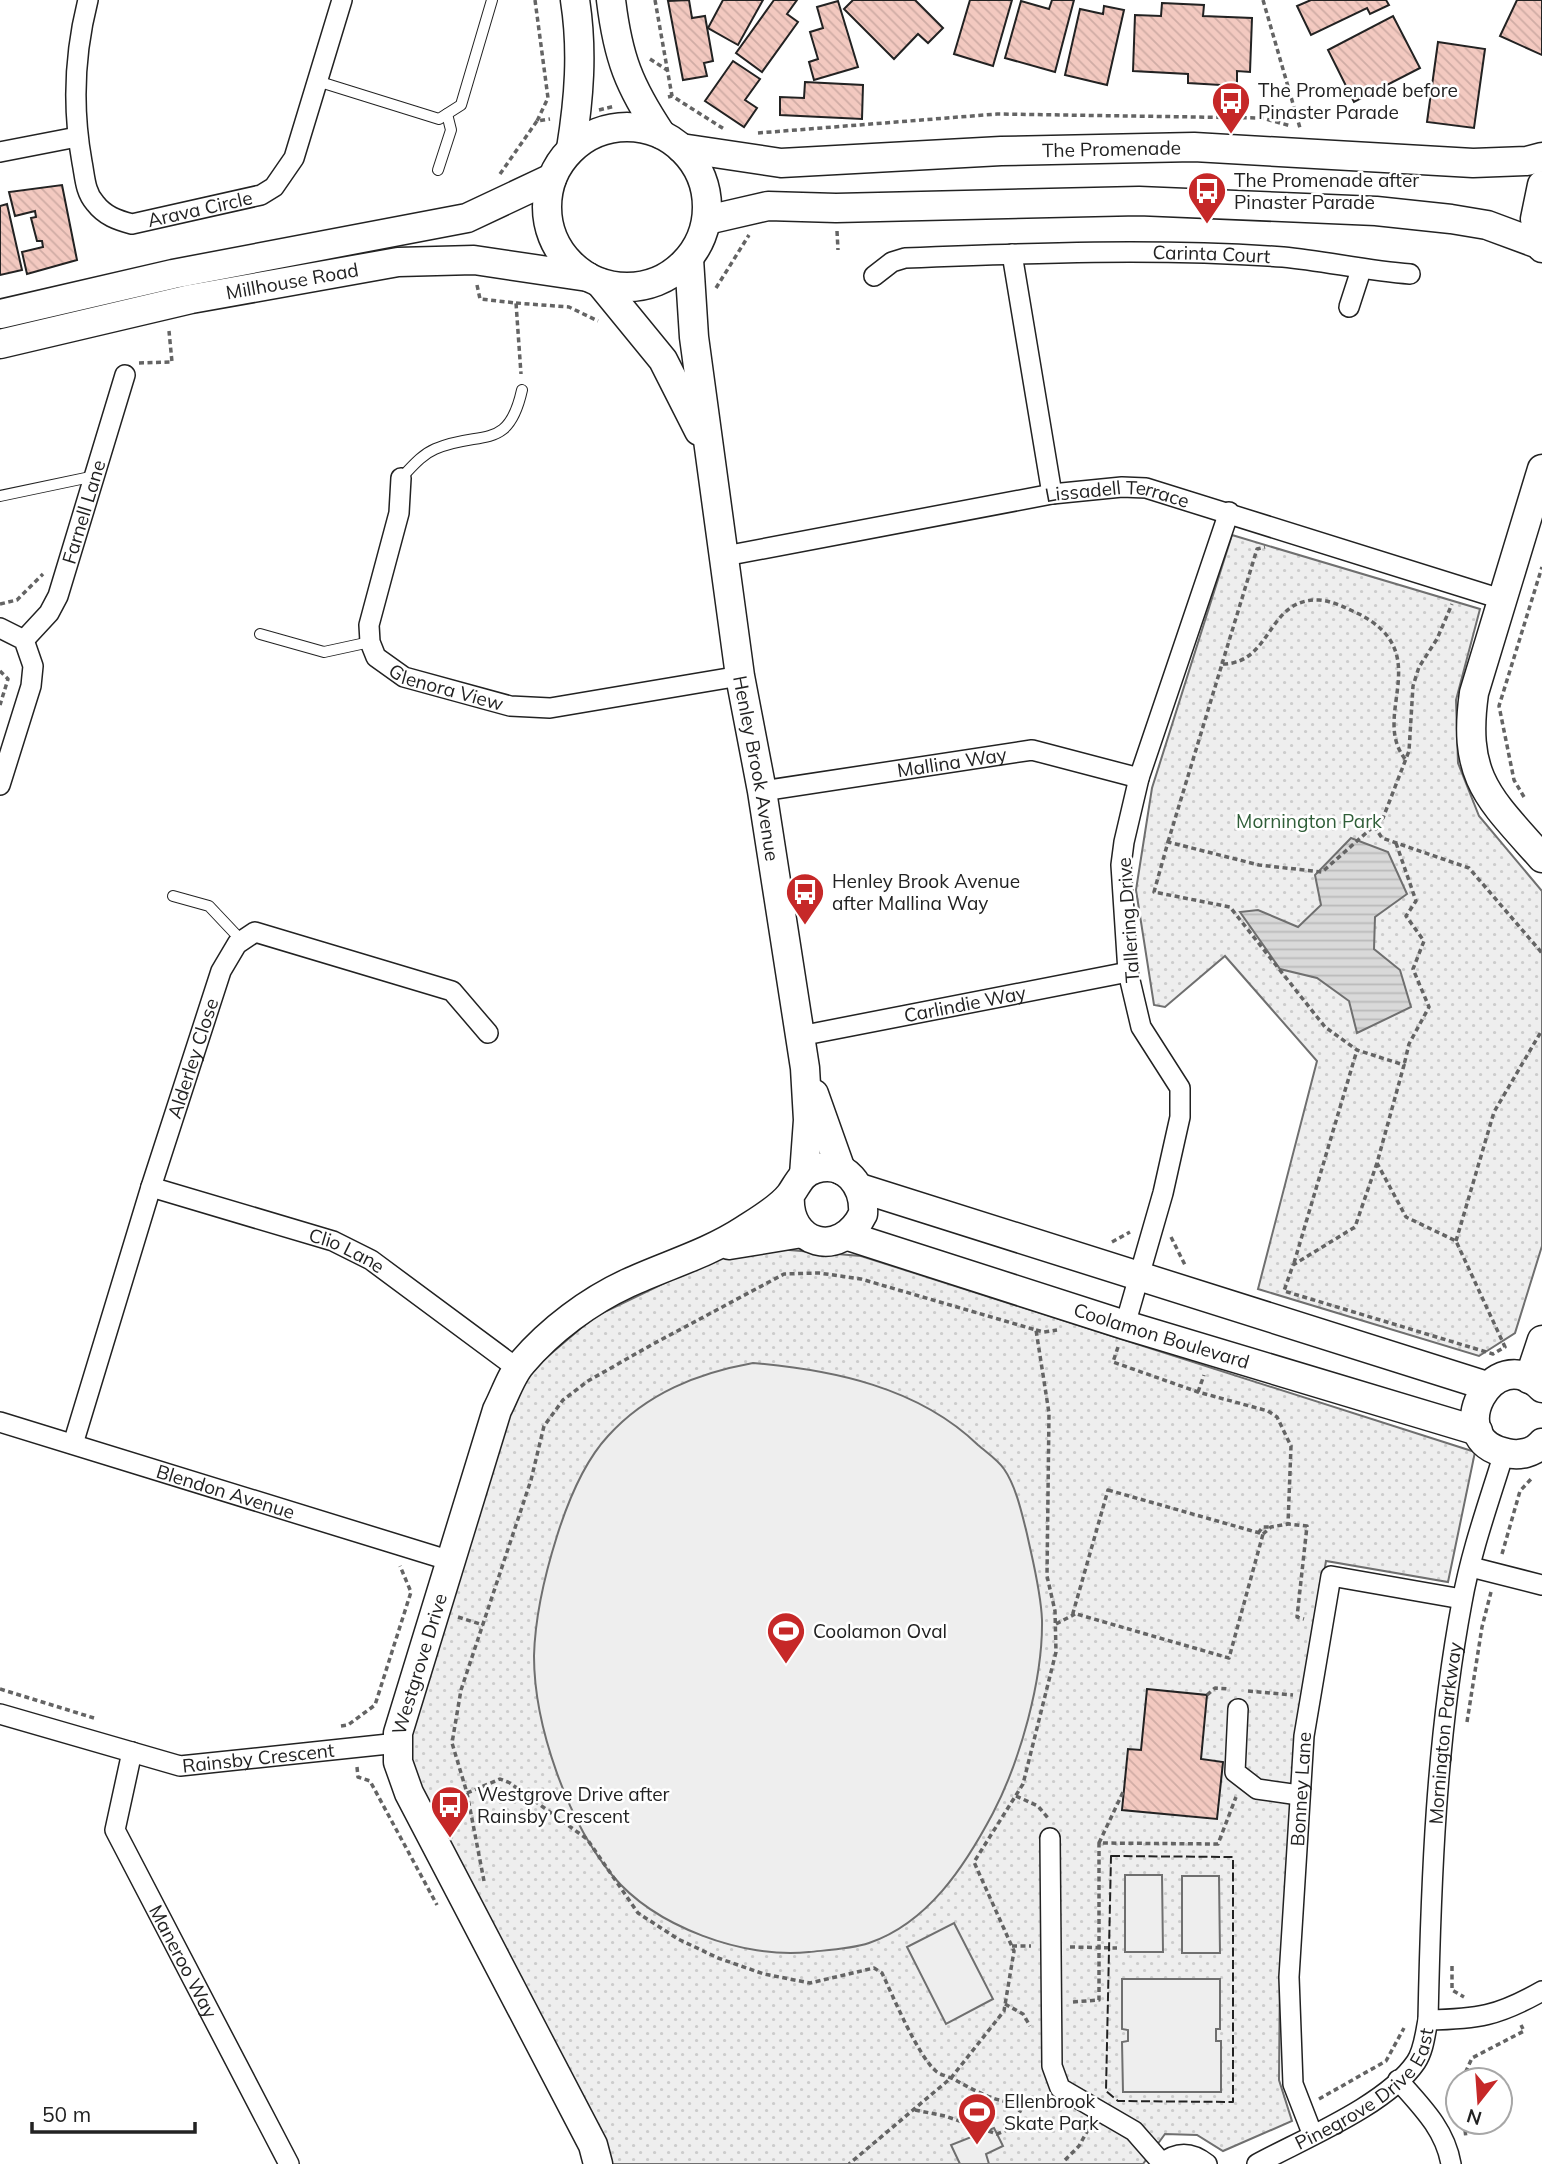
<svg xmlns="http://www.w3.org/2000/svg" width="1542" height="2164" font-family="Mulish,sans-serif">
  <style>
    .park { fill: url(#park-dots); stroke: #6f6f6f; stroke-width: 2 }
    .pitch { fill: #eee; stroke: #6f6f6f; stroke-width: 2 }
    .water { fill: url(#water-rules); stroke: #6f6f6f; stroke-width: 2 }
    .building { fill: url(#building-back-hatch); stroke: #222; stroke-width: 2 }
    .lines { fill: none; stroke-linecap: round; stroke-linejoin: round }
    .lane-casing { stroke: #222; stroke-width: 12 }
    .street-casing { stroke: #222; stroke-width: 22 }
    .secondary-casing { stroke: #222; stroke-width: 31 }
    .path { stroke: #646464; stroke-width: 3.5; stroke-dasharray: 5 3.5; stroke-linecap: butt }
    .lane { stroke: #fff; stroke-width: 10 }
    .street { stroke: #fff; stroke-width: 19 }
    .secondary { stroke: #fff; stroke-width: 28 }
    .fence { stroke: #222; stroke-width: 2; stroke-dasharray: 9 3.5; stroke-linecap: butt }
    .labels { text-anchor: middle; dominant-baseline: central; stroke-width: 5; stroke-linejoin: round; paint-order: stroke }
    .poi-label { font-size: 19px; fill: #222; stroke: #fff; text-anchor: start }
    .street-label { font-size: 19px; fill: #222; stroke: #fff }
    .park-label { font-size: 19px; fill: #2f5e38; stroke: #fff }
  </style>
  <defs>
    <pattern id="park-dots" width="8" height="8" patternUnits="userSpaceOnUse" patternTransform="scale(1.75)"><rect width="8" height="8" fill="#eee"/><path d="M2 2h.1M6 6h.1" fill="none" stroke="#ccc" stroke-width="1.8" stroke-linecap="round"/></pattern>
    <pattern id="water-rules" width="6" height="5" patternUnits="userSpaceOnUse" patternTransform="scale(1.75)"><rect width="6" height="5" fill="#d9d9d9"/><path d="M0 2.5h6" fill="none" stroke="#bababa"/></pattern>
    <pattern id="building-back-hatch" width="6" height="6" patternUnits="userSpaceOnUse" patternTransform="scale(1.75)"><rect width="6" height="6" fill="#f3c9c0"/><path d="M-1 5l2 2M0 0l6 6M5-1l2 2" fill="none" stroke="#d0aca5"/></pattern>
  </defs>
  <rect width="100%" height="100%" fill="#fff"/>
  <!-- park -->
  <g class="park">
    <path d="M1232,535L1480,609L1456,700L1458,763L1479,816L1542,891V1246L1515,1333L1479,1356L1258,1289L1317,1061L1225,956L1165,1007L1154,1005L1136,890L1152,788Z"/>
    <path d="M777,1249L861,1256L1475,1452L1448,1582L1326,1561L1298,1732L1280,1967L1279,2080L1292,2121L1223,2151L1197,2135L1165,2134L1143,2164H609L420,1798L406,1733L504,1424L527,1374L594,1317L727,1253Z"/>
  </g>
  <!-- pitch -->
  <g class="pitch">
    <path d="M753,1363C833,1370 918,1387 978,1445C986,1452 998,1460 1004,1469C1016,1486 1022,1514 1027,1534C1033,1562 1041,1592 1042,1620C1043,1680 1020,1761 993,1813C965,1866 928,1923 869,1943C851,1949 828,1950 809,1952C744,1959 655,1927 612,1875C568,1822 534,1726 534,1656C535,1617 545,1574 557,1536C568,1501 583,1463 608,1436C647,1393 698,1373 753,1363Z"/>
    <path d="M1125,1875H1162L1163,1952H1125Z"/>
    <path d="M1182,1876H1219L1220,1953H1182Z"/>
    <path d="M954,1923L993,1999L946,2024L907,1947Z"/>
    <path d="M1122,1979H1220V2029H1216V2041H1221V2092H1123L1122,2042L1128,2041V2030L1122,2029Z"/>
    <path d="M994,2128L1003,2146L986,2154L989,2164H960L951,2145Z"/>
  </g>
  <!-- water -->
  <path class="water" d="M1351,838L1388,852L1407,894L1375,917L1374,949L1400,970L1411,1007L1357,1033L1349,1001L1317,978L1280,969L1240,912L1258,910L1298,927L1321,905L1315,875Z"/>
  <!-- building -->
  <g class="building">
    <path d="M689,0L692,18L705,16L713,61L704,63L707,76L683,80L668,1Z"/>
    <path d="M723,0H763L738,45L708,28Z"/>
    <path d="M774,0H797L787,14L798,22L762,72L736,53Z"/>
    <path d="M853,0H915L943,28L928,43L918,34L894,59L844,9Z"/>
    <path d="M970,0H1012L993,66L954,54Z"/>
    <path d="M1052,0H1074L1055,72L1005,58L1021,1L1049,9Z"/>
    <path d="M1311,0H1386L1389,5L1370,14L1367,8L1311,35L1297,6Z"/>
    <path d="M1517,0H1542V55L1500,36Z"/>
    <path d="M838,1L858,67L814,80L809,62L818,59L810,32L823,28L817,7Z"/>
    <path d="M1162,3L1204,5L1203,16L1252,18L1250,72L1237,71V86L1188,83V74L1133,71L1135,15L1161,16Z"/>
    <path d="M1104,6L1124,10L1107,85L1065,75L1080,9L1103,14Z"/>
    <path d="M1393,16L1420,68L1354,102L1328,50Z"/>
    <path d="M1438,42L1485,49L1474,128L1427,122Z"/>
    <path d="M733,61L760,79L745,100L757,108L744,127L705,101Z"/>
    <path d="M805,82L863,85L862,119L780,115V97L804,98Z"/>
    <path d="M62,185L77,260L27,274L22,252L43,247L42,241H37L31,218L36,217L35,211L15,216L9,192Z"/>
    <path d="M7,204L22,270L0,275V206Z"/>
    <path d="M1147,1689L1207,1695L1201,1759L1223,1762L1217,1819L1122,1810L1128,1749L1141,1750Z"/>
  </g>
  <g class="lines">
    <!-- lane casing -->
    <g class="lane-casing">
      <g id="lane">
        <path d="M317,81L439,119L461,105L492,0"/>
        <path d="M438,170L451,130L447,114"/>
        <path d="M401,478C411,468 421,455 435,449C481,429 508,453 522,390"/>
        <path d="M0,496L95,476"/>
        <path d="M260,634L324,652L370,642"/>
        <path d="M173,896L209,906L242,941"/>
      </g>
    </g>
    <!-- street casing -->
    <g class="street-casing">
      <g id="street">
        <path id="s1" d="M88,0C74,55 72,107 82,162C85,177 85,192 95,203C105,216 117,220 132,224L261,195L274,187L294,158L342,0"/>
        <path d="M0,152L77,137"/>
        <path d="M1012,254L1052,494"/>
        <path id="s2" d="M874,276L892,262L905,258C1030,253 1158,248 1283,257C1325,261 1367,271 1410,274"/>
        <path d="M1349,307L1361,270"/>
        <path id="s3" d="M401,478L399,513L369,625L370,642L376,657L404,677L510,706L550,708L740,676"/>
        <path id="s4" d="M725,556L1052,494L1122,487L1146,488L1501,599"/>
        <path d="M0,628L24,640L33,666L31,686L0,785"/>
        <path id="s5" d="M24,640L49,613L58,596L125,375"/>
        <path id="s6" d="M762,791L1032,750L1139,778"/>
        <path id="s7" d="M800,1036L1128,972"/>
        <path id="s8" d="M151,1187L333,1241L371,1260L518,1369"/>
        <path d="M1125,1325L1163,1193L1180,1117V1088L1141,1027L1128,972L1121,865L1124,842L1139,778L1229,512"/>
        <path id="s9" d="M0,1422L451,1561"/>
        <path id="s10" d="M73,1444L151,1187L221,971L237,944L255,932L452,991L488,1033"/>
        <path d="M1471,1567L1542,1585"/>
        <path d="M1238,1709L1235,1772L1257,1789L1299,1795"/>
        <path id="s11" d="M0,1714L180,1766L398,1743"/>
        <path id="s12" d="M132,1752L115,1830L289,2164"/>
        <path d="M1050,1838L1052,2066L1060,2088L1134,2131L1162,2163"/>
        <path d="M1428,2020C1478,2019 1498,2016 1542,1991"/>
        <path d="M1398,2080C1421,2106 1445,2129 1451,2164"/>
        <path id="s13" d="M1312,2133L1293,2084L1289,1977L1304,1736L1331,1576L1462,1599"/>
        <path d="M1161,2164C1177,2151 1192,2152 1207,2164"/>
        <path id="s14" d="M1257,2164C1303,2139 1387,2105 1416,2062C1424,2050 1425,2034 1428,2020C1431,1879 1436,1741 1462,1602C1471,1551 1489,1502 1504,1453"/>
      </g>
    </g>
    <!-- secondary casing -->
    <g class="secondary-casing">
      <g id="secondary">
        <path d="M611,0C618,58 629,86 661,134"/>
        <circle cx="627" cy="207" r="80"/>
        <path id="s15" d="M681,148L781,163L1001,151L1194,147L1473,163L1527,161L1542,157"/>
        <path d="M571,149C579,99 583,51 575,0"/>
        <path d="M1542,185L1535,219L1542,248"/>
        <path d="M707,220L768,206L836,208L1139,201L1376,211L1451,219L1487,225L1541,245"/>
        <path id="s16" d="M689,259L694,337L740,676L762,791L805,1068L808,1120L804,1175"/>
        <path d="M600,283L663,360L699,431"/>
        <path d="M0,314L173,274L467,218L552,178"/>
        <path id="s17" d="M0,344L191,299L398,262L474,260L588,277"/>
        <path d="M1542,469L1474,693C1462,778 1489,798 1542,858"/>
        <path d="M814,1094L841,1170"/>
        <path d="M860,1188L1487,1386"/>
        <path id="s18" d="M848,1236L1125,1325L1478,1431"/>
        <path d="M729,1245L802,1233"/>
        <path d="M1529,1379L1542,1340"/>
        <path d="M1542,1388C1493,1338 1439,1441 1507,1453C1519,1456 1534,1453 1542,1443"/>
        <path id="s19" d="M598,2164L593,2145L409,1793L398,1762V1733L497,1410C505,1395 511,1375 522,1363C550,1330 589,1301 628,1283C667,1265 707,1254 744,1230C758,1221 779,1209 790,1195C798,1184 801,1173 815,1169C846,1159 865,1187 863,1214C841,1260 786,1245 790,1195"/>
      </g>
    </g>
    <!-- path -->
    <g class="path">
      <path d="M535,0L548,98L537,121L550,119"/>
      <path d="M655,0L672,96"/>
      <path d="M1263,0L1300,128"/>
      <path d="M650,59L667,70"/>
      <path d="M668,97L672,96L724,129"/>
      <path d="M599,110L615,106"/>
      <path d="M758,133L997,114L1262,118L1291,126"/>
      <path d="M500,174L537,121"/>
      <path d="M837,231L838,250"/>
      <path d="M477,285L480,299L516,303L521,374"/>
      <path d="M716,288L749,235"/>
      <path d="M516,303L569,307L598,321"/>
      <path d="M139,363L172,362L169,331"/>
      <path d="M0,604L17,600L43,574"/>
      <path d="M1222,664L1257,549L1265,547"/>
      <path d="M0,671L8,679L0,705"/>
      <path d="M1524,797L1514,780L1499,706L1542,567"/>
      <path d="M1374,826L1382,838L1469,868L1542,953"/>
      <path d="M1168,842L1222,664C1273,664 1266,598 1319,600C1333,601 1346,608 1359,614C1437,654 1369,716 1406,760"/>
      <path d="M1396,843L1416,901L1406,916L1424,941L1413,969L1429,1007L1409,1044L1404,1065"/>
      <path d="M1377,1163L1355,1227L1293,1265L1284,1291L1493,1354L1505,1347L1456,1241L1406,1217L1377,1163L1404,1065L1357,1050L1325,1027L1230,907L1154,892L1168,842L1259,865L1322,872L1383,818L1409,751L1413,686L1419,667L1437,639L1452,604"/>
      <path d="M1171,1237L1185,1265"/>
      <path d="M1456,1241L1494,1112L1542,1030"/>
      <path d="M1112,1242L1130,1232"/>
      <path d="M1294,1263L1357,1050"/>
      <path d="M1036,1330L1044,1332L1057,1330"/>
      <path d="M1118,1347L1113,1362L1198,1392L1268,1411L1277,1417L1291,1446L1288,1524L1307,1526L1297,1617L1304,1619"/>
      <path d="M1198,1392L1204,1375"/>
      <path d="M1108,1490L1263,1534L1229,1658L1073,1613Z"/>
      <path d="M1258,1533L1263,1527H1270"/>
      <path d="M1263,1534L1271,1527L1288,1524"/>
      <path d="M1502,1554L1520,1491L1532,1478"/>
      <path d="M458,1617L483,1625"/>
      <path d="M1056,1624L1075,1614"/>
      <path d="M0,1689L94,1718"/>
      <path d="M1248,1691L1293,1695"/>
      <path d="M1207,1695L1215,1688L1230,1689"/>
      <path d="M1467,1722L1482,1627L1491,1592"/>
      <path d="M341,1726L348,1725L375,1705L411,1592L400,1566"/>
      <path d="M357,1767L358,1777L370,1781L437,1905"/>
      <path d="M467,1793L500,1779L510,1783L587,1839L638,1913L678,1939L718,1958L764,1974L810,1983L874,1968L882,1973C893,1996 918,2057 937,2072C943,2076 951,2077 957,2081C983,2095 1013,2112 1043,2097"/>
      <path d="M1016,1796L1038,1806L1048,1818"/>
      <path d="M1099,1843L1124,1790"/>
      <path d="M484,1881L467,1793L452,1743L461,1690L531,1480L544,1426L563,1400L588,1381L653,1344L784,1274L819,1273L861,1279L1036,1330L1049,1413L1047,1576L1055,1611L1056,1652L1023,1784L974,1862L1014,1951L1004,2011L951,2078L849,2164"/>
      <path d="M1012,1946H1031"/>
      <path d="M1070,1947L1117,1948"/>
      <path d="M1452,1966V1990L1464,1997"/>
      <path d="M1073,2002L1099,2000V1843L1218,1844L1236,1797"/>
      <path d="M1005,2004L1023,2014L1030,2026"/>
      <path d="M1462,2080L1472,2058L1524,2031L1521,2025"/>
      <path d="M1319,2099L1386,2061L1404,2028"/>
      <path d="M915,2110L945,2116L997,2134L1012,2128L1024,2103"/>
      <path d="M1464,2122L1466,2138"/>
      <path d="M1065,2160L1079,2146L1089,2128"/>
    </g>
    <!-- lane -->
    <use href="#lane" class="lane"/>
    <!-- street -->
    <use href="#street" class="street"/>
    <!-- secondary -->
    <use href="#secondary" class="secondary"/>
    <!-- fence -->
    <path class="fence" d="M1111,1856L1233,1857V2102L1118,2101L1106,2091Z"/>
  </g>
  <!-- icons -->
  <defs>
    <g id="bus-pin" transform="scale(2.0125)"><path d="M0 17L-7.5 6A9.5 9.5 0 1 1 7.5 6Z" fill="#c62828" stroke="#fff"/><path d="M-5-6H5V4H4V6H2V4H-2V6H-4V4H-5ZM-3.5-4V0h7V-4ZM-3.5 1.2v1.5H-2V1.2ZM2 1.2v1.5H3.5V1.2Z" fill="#fff"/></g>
    <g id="stadium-pin" transform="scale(2.0125)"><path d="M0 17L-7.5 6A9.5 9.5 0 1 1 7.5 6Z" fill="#c62828" stroke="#fff"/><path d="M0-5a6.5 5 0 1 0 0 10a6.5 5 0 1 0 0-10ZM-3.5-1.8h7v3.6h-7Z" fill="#fff"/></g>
  </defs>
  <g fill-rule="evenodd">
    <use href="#bus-pin" x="1231" y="101"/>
    <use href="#bus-pin" x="1207" y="191"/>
    <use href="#bus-pin" x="805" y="892"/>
    <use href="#stadium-pin" x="786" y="1631"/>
    <use href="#bus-pin" x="450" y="1805"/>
    <use href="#stadium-pin" x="977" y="2112"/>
  </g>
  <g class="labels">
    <!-- poi labels -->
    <g class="poi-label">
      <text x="1258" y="90">The Promenade before<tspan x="1258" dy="22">Pinaster Parade</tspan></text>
      <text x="1234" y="180">The Promenade after<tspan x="1234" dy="22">Pinaster Parade</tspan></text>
      <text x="832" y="881">Henley Brook Avenue<tspan x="832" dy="22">after Mallina Way</tspan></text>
      <text x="813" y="1631">Coolamon Oval</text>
      <text x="477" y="1794">Westgrove Drive after<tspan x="477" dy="22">Rainsby Crescent</tspan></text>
      <text x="1004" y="2101">Ellenbrook<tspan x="1004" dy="22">Skate Park</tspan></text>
    </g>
    <!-- street labels -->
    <g class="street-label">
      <text stroke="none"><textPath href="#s15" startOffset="432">The Promenade</textPath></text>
      <text stroke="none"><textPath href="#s1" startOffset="320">Arava Circle</textPath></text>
      <text stroke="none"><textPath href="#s2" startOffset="343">Carinta Court</textPath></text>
      <text stroke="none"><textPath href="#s17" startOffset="299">Millhouse Road</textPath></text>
      <text stroke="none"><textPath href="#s4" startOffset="399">Lissadell Terrace</textPath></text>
      <text stroke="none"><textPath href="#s5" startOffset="144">Farnell Lane</textPath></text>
      <text stroke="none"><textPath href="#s3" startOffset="262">Glenora View</textPath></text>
      <text stroke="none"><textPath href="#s6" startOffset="192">Mallina Way</textPath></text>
      <text stroke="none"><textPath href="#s16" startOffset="514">Henley Brook Avenue</textPath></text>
      <text transform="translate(1128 920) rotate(-94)">Tallering Drive</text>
      <text stroke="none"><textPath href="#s7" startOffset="168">Carlindie Way</textPath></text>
      <text stroke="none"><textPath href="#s10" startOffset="404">Alderley Close</textPath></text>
      <text stroke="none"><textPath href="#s8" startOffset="206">Clio Lane</textPath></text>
      <text stroke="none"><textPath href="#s18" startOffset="329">Coolamon Boulevard</textPath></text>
      <text stroke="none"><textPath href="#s9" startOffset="236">Blendon Avenue</textPath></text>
      <text stroke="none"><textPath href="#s19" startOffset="551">Westgrove Drive</textPath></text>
      <text stroke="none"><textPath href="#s14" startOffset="522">Mornington Parkway</textPath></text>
      <text stroke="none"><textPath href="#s11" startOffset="266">Rainsby Crescent</textPath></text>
      <text stroke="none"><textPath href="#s13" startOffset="348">Bonney Lane</textPath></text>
      <text stroke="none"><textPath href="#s12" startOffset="228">Maneroo Way</textPath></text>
      <text stroke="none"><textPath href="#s14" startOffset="135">Pinegrove Drive East</textPath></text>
    </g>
    <!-- park labels -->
    <g class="park-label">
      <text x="1309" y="821">Mornington Park</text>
    </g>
  </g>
  <!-- north arrow -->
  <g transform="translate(1479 2101) rotate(197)"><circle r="33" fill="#ffffff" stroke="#a7a7a7" stroke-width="2"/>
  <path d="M0-5L12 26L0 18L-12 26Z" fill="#c62828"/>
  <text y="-10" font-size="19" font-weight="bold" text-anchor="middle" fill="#222222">N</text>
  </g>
  <!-- scale -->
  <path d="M32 2122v10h163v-10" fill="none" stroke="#222222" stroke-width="3.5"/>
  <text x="42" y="2122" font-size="21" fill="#222222" stroke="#ffffff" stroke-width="5" paint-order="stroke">50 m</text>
</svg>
